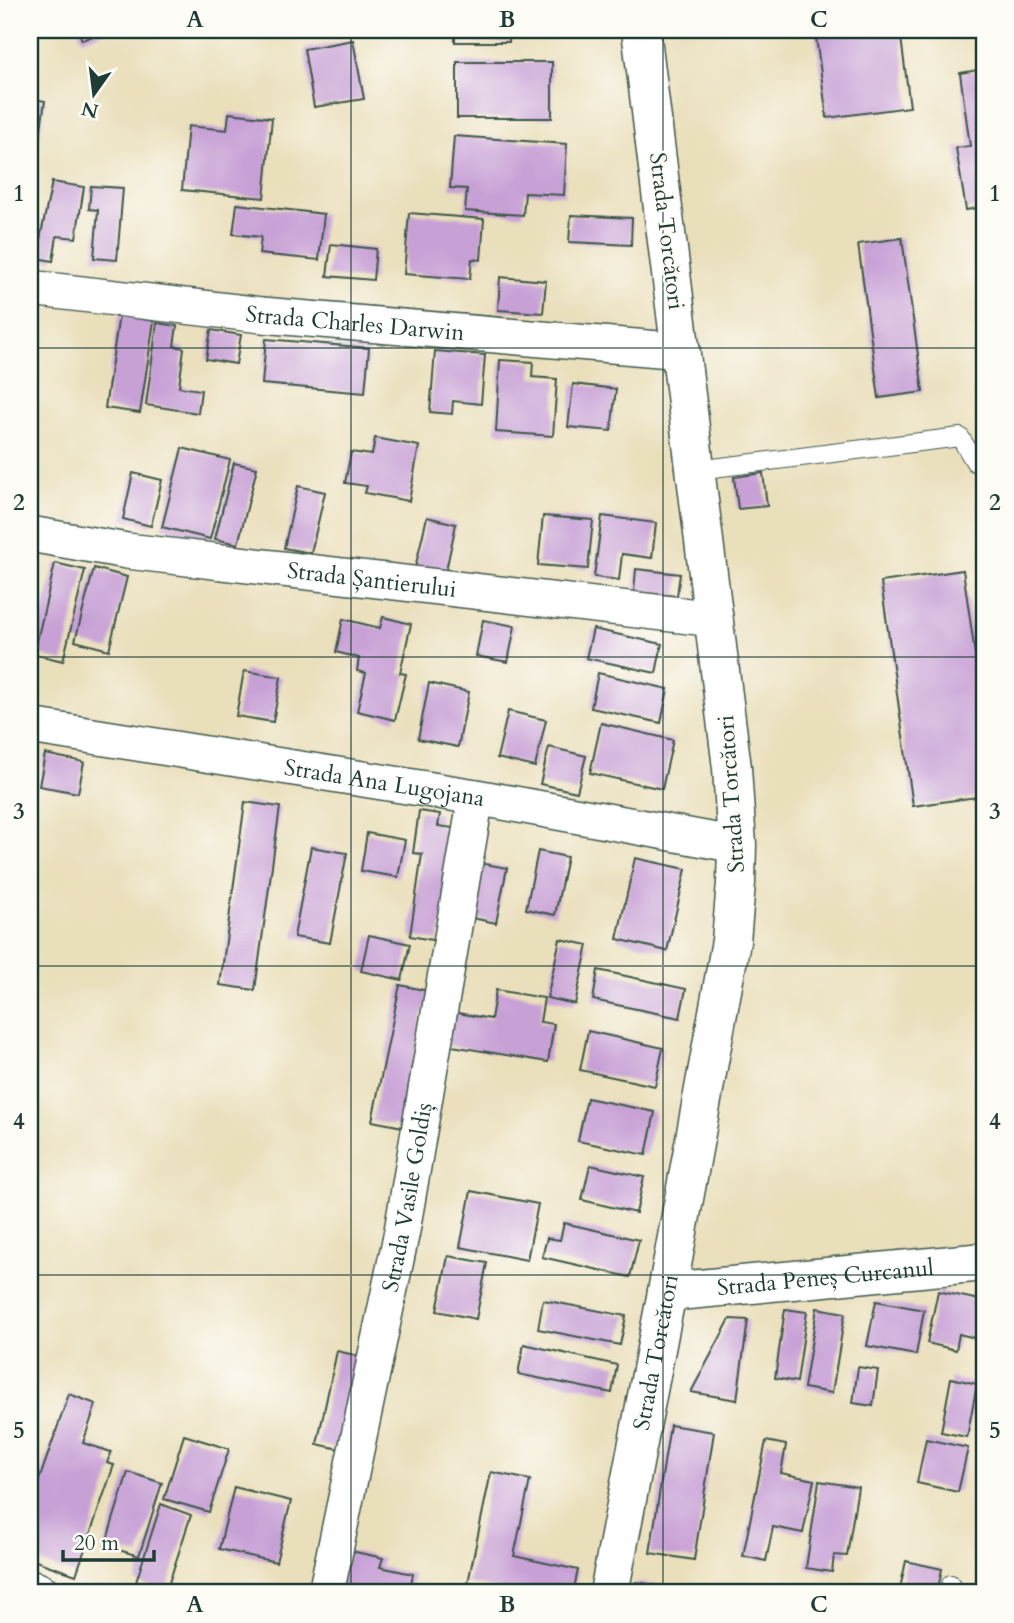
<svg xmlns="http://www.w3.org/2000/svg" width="1014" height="1623" font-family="Cardo,serif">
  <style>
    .building { fill: #c7a0d6 }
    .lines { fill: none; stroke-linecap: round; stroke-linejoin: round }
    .service-casing { stroke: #3d5548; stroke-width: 20 }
    .minor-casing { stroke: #3d5548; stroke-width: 38 }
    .tertiary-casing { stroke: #3d5548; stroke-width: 41 }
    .service { stroke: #fff; stroke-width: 18 }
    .minor { stroke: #fff; stroke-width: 35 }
    .tertiary { stroke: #fff; stroke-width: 38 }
    .grid { fill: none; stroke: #1f3d34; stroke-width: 2; stroke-opacity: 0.55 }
    .labels { text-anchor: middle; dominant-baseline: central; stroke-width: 5; stroke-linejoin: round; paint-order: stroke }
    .street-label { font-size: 23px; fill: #1f3d34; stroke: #fdfcf7 }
    .neatline { fill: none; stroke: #1f3d34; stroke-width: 2.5 }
    .grid-label { font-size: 23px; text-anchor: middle; font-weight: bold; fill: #1f3d34 }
  </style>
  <rect width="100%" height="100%" fill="#fdfcf7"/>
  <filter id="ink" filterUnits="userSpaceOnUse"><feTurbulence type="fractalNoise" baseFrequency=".0143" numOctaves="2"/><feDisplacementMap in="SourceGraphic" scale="14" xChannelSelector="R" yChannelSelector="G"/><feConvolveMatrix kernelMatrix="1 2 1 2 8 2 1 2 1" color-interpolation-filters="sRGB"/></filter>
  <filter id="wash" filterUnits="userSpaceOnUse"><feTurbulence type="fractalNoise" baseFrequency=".00686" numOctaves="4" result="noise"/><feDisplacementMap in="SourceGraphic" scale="28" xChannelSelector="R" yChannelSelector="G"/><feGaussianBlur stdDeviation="1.57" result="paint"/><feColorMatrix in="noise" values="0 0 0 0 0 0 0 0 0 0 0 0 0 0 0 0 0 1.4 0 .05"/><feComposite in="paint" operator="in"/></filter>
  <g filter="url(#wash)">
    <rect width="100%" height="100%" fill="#eadfbb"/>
    <g id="blocks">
      <!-- building -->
      <g class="building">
        <path d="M78,30H110L82,40Z"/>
        <rect x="455" y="30" width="54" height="12"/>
        <path d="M815,30H900L910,107L827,118Z"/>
        <path d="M353,40L364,99L314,107L304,49Z"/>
        <rect x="457" y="62" width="95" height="56"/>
        <path d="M984,69V237H983L978,208L966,210L956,148L970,146L960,73Z"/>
        <path d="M30,98L45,101L36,162L30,161Z"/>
        <path d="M229,113L272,118L264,198L182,190L188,126L227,130Z"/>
        <path d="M454,136L567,144L564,195L525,193L523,215L465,211L467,189L450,188Z"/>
        <path d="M52,182L84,187L76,238L57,236L53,261L36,258Z"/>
        <path d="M91,186L123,188L117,260L94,258L98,210L89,209Z"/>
        <path d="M237,204L324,214L319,260L259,254L261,237L233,234Z"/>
        <path d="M409,213L484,219L481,260L472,259L470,279L404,274Z"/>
        <path d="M571,215L632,218L631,245L569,242Z"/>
        <path d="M902,238L923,392L879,398L858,244Z"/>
        <path d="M331,244L376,249L373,280L327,276Z"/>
        <path d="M500,277L546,281L543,313L498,310Z"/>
        <path d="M119,315L154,321L140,413L105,408Z"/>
        <path d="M157,323L177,326L174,346L184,348L179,387L201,390L198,413L146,405Z"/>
        <path d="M211,330L241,335L236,364L206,359Z"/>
        <path d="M266,339L369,348L365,393L262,384Z"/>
        <path d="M435,351L485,355L481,404L453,401L452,414L430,412Z"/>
        <path d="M500,360L533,362L532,377L557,379L553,436L496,432Z"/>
        <path d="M573,384L616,389L611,431L568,427Z"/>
        <path d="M30,408L37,409L31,436H30Z"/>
        <path d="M375,438L419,446L409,501L365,493L367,486L345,483L351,452L372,455Z"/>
        <path d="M182,448L230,460L210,539L162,527Z"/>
        <path d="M234,463L257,468L238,544L215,539Z"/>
        <path d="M133,473L162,480L151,526L123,519Z"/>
        <path d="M763,473L767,506L738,509L734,477Z"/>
        <path d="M298,486L325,492L311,553L284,548Z"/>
        <path d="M543,516L593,520L588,569L538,565Z"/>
        <path d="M602,516L656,523L652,558L622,554L619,580L594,577Z"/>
        <path d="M427,517L456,524L445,575L415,568Z"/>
        <path d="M55,563L85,570L63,661L34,654Z"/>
        <path d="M94,568L127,577L109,650L75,641Z"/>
        <path d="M636,569L680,574L677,596L634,592Z"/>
        <path d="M963,570L984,717V796L913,806L881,582Z"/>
        <path d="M383,617L411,624L400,673L406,674L395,720L357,711L366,673L357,671L359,658L336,652L343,619L380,628Z"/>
        <path d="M483,620L515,626L508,662L476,656Z"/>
        <path d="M593,629L662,644L656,673L586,658Z"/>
        <path d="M244,671L281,677L273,722L236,716Z"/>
        <path d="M598,673L668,689L661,723L591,708Z"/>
        <path d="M429,683L469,692L458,747L418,739Z"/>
        <path d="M508,711L546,720L535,767L497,758Z"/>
        <path d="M601,723L673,740L662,789L590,773Z"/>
        <path d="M549,747L586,756L577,792L540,784Z"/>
        <path d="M45,754L84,762L78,793L39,786Z"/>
        <path d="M245,802L280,807L255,990L220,985Z"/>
        <path d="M419,811L440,814L438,826L461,829L438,941L410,936L422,854L413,853Z"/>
        <path d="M367,833L405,840L398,877L361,871Z"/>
        <path d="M311,847L347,853L330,943L294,937Z"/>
        <path d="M538,851L567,857L555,915L526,909Z"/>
        <path d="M635,858L686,869L667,951L617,939Z"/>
        <path d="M474,862L507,868L496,923L463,916Z"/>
        <path d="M369,935L410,944L402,980L361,971Z"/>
        <path d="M560,939L588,945L575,1004L547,998Z"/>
        <path d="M30,966L36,967L31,987H30Z"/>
        <path d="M598,970L686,989L680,1018L593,1000Z"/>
        <path d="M400,985L433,992L423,1014L411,1071L415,1072L403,1127L372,1121Z"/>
        <path d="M496,990L544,998L540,1022L554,1024L548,1062L446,1045L452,1012L491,1019Z"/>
        <path d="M588,1031L663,1048L655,1086L580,1070Z"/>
        <path d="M587,1098L655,1112L646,1155L578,1141Z"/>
        <path d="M590,1165L644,1177L636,1213L582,1200Z"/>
        <path d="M471,1191L538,1204L527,1260L460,1247Z"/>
        <path d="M564,1223L639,1240L630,1277L542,1257L547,1238L560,1240Z"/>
        <path d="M448,1256L487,1263L476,1319L437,1311Z"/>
        <path d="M938,1291L984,1301V1315L979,1339L959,1334L956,1350L927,1343Z"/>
        <path d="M543,1300L626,1316L620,1345L538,1329Z"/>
        <path d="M876,1301L924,1310L916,1355L867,1346Z"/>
        <path d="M817,1308L845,1313L832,1393L804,1388Z"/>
        <path d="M785,1309L807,1312L797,1382L775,1378Z"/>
        <path d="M730,1319L748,1320L737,1400L691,1392Z"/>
        <path d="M524,1344L617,1365L612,1393L518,1374Z"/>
        <path d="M337,1351L359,1356L348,1451L317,1444Z"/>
        <path d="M858,1367L878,1370L873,1406L853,1403Z"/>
        <path d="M951,1378L977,1384L967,1437L941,1432Z"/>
        <path d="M69,1394L96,1404L83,1443L111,1452L107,1463L114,1465L76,1575L30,1559V1506Z"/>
        <path d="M670,1425L714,1432L694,1560L650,1553Z"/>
        <path d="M184,1435L229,1449L209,1512L164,1499Z"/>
        <path d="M926,1439L968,1448L958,1492L917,1483Z"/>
        <path d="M766,1441L786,1445L781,1473L814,1480L803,1533L773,1527L766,1561L743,1556Z"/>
        <path d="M128,1472L162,1483L139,1556L105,1546Z"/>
        <path d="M491,1472L530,1480L514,1556L578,1570L573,1593H516L468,1583Z"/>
        <path d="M819,1481L858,1487L847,1556L834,1555L832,1572L806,1568Z"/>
        <path d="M234,1487L291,1501L276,1562L219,1549Z"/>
        <path d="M161,1504L191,1515L166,1592L136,1582Z"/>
        <path d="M342,1549L383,1558L380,1567L413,1574L409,1593H332Z"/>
        <path d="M906,1561L942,1569L937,1593H899Z"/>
        <path d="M636,1582L688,1591V1593H634Z"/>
      </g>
    </g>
  </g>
  <g filter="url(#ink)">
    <use href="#blocks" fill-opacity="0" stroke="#3d5548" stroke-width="2"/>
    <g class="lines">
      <!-- service casing -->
      <g class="service-casing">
        <g id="service">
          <path d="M697,470L960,437L975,462L984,465"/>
          <path d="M949,1593L951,1584"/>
        </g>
      </g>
      <!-- minor casing -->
      <g class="minor-casing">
        <g id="minor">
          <path id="s1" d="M30,288L262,315L682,351"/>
          <path id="s2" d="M30,534L127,551L715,619"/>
          <path id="s3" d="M30,726L476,797L737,845"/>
          <path d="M30,1587L43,1593"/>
          <path id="s4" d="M326,1593L402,1231L476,797"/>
        </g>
      </g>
      <!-- tertiary casing -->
      <g class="tertiary-casing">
        <g id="tertiary">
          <path id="s5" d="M667,1292L984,1262"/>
          <path id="s6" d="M609,1593L667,1292L731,941L736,883L737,845L732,768L641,30"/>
        </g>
      </g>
      <!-- service -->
      <use href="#service" class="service"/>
      <!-- minor -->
      <use href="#minor" class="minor"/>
      <!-- tertiary -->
      <use href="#tertiary" class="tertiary"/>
    </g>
  </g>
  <!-- grid -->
  <path class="grid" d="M351,30V1593M663,30V1593M30,348H984M30,657H984M30,966H984M30,1275H984"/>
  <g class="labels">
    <!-- street labels -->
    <g class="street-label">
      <text transform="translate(667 231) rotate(83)">Strada Torcători</text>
      <text stroke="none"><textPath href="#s1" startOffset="327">Strada Charles Darwin</textPath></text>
      <text stroke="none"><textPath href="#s2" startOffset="345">Strada Șantierului</textPath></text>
      <text stroke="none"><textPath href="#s3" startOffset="359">Strada Ana Lugojana</textPath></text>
      <text transform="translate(731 794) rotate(-94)">Strada Torcători</text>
      <text stroke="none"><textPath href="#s4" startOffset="404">Strada Vasile Goldiș</textPath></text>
      <text stroke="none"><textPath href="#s5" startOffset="159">Strada Peneș Curcanul</textPath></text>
      <text stroke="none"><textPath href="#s6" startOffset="245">Strada Torcători</textPath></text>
    </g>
  </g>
  <!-- margin -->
  <rect width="1014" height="1623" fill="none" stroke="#fdfcf7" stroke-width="77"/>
  <!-- north arrow -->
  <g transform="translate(94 94) rotate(194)" stroke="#fdfcf7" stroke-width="5" paint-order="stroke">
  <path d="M0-5L12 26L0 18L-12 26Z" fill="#1f3d34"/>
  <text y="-10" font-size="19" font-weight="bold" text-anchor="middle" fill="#1f3d34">N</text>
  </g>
  <!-- scale -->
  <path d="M63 1550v10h91v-10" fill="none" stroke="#1f3d34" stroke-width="3.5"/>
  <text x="74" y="1550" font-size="21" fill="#1f3d34" stroke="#fdfcf7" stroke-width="5" paint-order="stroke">20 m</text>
  <rect x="38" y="38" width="938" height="1546" class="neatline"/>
  <g class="grid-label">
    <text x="195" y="27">A</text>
    <text x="507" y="27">B</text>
    <text x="819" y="27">C</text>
    <text x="19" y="201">1</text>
    <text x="995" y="201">1</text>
    <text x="19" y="510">2</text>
    <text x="995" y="510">2</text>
    <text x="19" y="819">3</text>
    <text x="995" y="819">3</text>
    <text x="19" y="1129">4</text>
    <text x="995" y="1129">4</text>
    <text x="19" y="1438">5</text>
    <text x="995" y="1438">5</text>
    <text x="195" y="1612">A</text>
    <text x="507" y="1612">B</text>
    <text x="819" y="1612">C</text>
  </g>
</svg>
